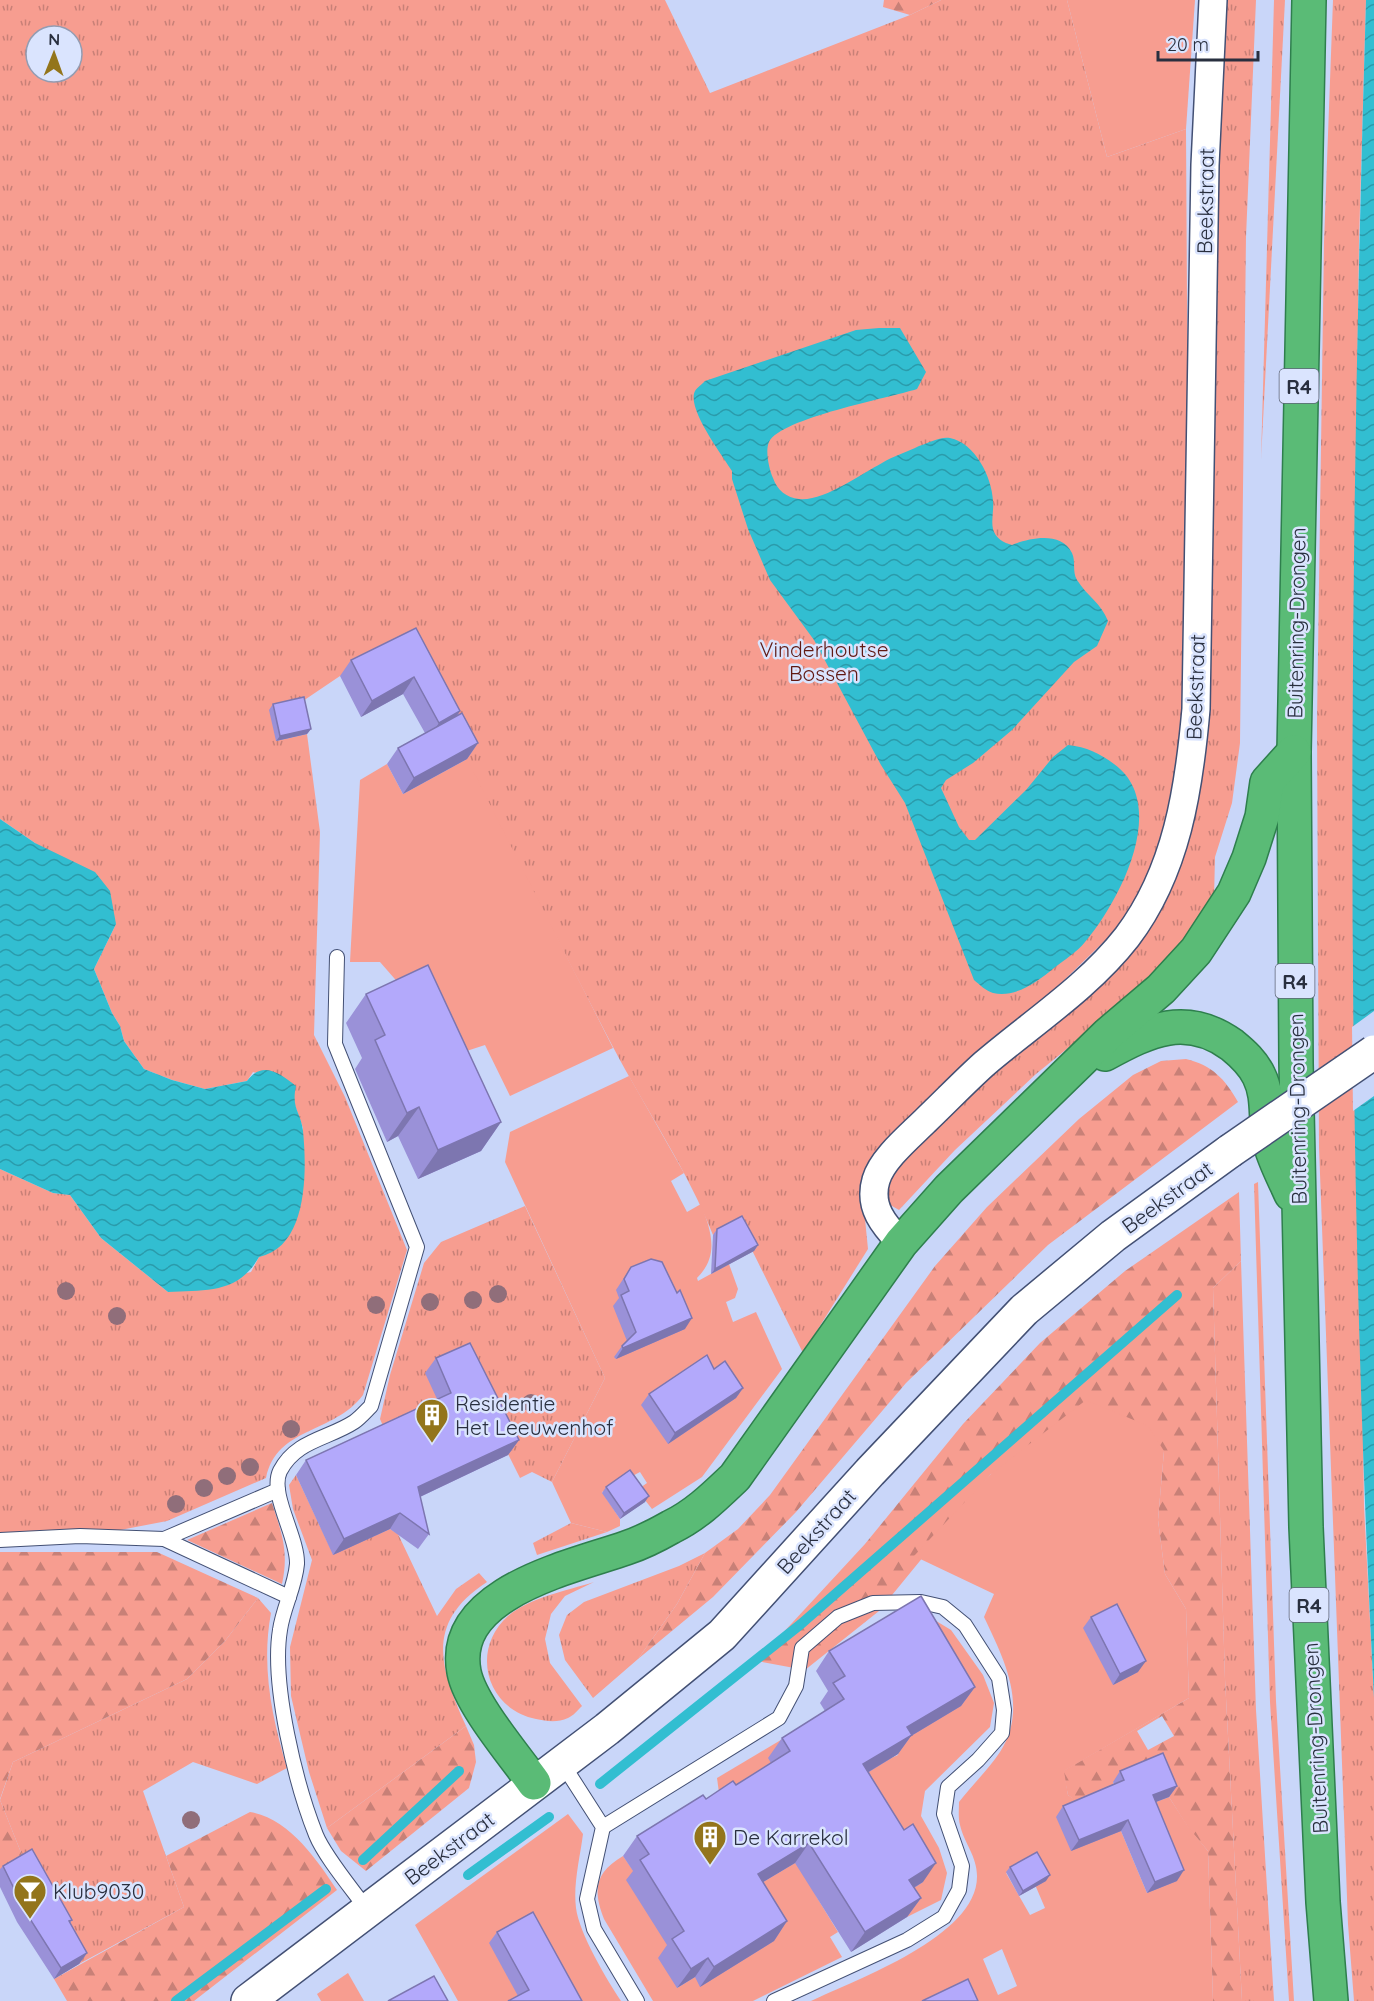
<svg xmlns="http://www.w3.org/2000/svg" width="1374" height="2001" font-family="Quicksand,sans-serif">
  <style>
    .grass { fill: url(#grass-tufts); fill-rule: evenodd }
    .forest { fill: url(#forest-firs); fill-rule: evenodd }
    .garden { fill: #f79d90; fill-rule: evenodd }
    .water { fill: url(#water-waves) }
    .pier { fill: #c9d6f9 }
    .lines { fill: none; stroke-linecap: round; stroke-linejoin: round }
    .stream { stroke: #32bed1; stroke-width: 10 }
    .service-casing { stroke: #435074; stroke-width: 16 }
    .minor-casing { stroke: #435074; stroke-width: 30 }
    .tertiary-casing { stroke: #435074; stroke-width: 36 }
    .trunk-casing { stroke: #2e7f4d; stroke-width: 36 }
    .service { stroke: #fff; stroke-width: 14 }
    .minor { stroke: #fff; stroke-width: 27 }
    .tertiary { stroke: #fff; stroke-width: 33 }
    .trunk { stroke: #5abb76; stroke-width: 33 }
    .tertiary-bridge-casing { stroke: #435074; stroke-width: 36; stroke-linecap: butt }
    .tertiary-bridge { stroke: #fff; stroke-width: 33 }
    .tree { fill: #906e7a }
    .wall { fill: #9a91d8 }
    .shaded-wall { fill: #7d76b0 }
    .building { fill: #b3a9fb; stroke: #7d76b0; stroke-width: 1.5 }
    .labels { text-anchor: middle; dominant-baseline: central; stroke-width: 5; stroke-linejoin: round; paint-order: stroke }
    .shield { fill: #dae4fe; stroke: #5e6578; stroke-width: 1.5 }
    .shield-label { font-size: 20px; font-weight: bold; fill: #292f3f }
    .street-label { font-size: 21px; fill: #292f3f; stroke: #dae4fe }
    .park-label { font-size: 21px; fill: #611913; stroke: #dae4fe }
    .poi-label { font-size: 21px; fill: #292f3f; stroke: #dae4fe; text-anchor: start }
  </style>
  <defs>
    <pattern id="grass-tufts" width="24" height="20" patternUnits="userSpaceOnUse" patternTransform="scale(1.5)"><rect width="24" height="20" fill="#f79d90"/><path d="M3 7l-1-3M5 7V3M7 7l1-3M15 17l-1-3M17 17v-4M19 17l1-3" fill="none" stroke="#c88077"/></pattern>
    <pattern id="forest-firs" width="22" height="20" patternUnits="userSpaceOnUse" patternTransform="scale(1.5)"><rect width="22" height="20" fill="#f79d90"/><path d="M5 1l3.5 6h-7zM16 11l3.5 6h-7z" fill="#c88077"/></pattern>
    <pattern id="water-waves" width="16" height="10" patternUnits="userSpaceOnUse" patternTransform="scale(1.5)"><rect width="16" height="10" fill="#32bed1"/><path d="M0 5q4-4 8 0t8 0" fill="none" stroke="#2a9bab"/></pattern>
  </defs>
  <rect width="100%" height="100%" fill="#c9d6f9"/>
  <!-- grass -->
  <g class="grass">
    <path d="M0,0H665L710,93L910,15L941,0H1067L1107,157L1186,129L1189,646L1177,786L1160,861L1120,926L1055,989L912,1116L862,1189L868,1249L803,1353L738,1222L713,1235C687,1169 646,1110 613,1047C543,913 476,777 404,644L340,676L300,703L276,741L307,734L320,832L314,1035L345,1097L407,1250L363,1395C334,1434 277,1426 266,1478L167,1521L115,1531L0,1535V1169L53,1193L70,1195L101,1238L168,1292L251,1272L259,1257L303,1128L293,1100L295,1086L253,1072L247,1081L205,1089L172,1080L144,1069L124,1041L120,1026L112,1013L94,969L116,924L35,843L0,819ZM36,36H72V72H36Z"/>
    <path d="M1220,0H1256L1246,237L1240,743L1232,803L1215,857L1214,899L1165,969L1036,1074L955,1150L899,1210L885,1202V1187L901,1160L1179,864Z"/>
    <path d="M1274,0H1285L1261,459Z"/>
    <path d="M1333,0H1366L1359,241L1353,723L1364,1506L1374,1698V2001H1354L1348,1924L1319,1147L1317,721L1324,242Z"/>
    <path d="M1258,1182L1276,1701L1294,2001H1289L1270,1702L1254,1184Z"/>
    <path d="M525,1206L605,1378L552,1482L532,1472L520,1478L460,1358L441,1408L386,1433L380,1419L390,1375L424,1263L441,1242Z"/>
    <path d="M1241,1261L1256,1710L1274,2001H1242L1225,1679L1213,1288Z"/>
    <path d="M296,1475L333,1554L390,1529L398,1534L437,1616L456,1589L479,1573L487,1582C424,1623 440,1668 466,1726L327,1828L309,1772L291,1696L290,1647L312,1560L293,1509L289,1485Z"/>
    <path d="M571,1523L607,1532L537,1555L533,1543Z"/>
    <path d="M705,1553L677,1604L638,1659L593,1698L565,1660L559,1635L567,1615L584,1602L679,1566Z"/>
    <path d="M594,1582L565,1596L551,1614L545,1639L550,1663L582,1706C578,1710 573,1716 568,1718C557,1723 546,1721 536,1719C486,1709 470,1650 508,1616C531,1597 566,1591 594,1582Z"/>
    <path d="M258,1598L271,1613C261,1666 272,1718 287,1768L257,1784L193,1762L143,1791L184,1907L79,1964L24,1860L0,1800L13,1762L187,1679L225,1641Z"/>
  </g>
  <!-- forest -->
  <g class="forest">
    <path d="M884,0H941L910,15L883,7Z"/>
    <path d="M1186,1059C1212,1065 1225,1079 1238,1102L1048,1245L906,1383L796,1512L713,1597L638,1659L677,1604L705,1553L738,1529L770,1495L935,1266L987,1207L1079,1119L1133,1075L1161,1061Z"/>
    <path d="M1239,1192L1241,1261L1213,1288L1225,1679L1242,2001H1213L1208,1851L1189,1829L1169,1797L1155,1764L1113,1782L1116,1791L1082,1806L1068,1795L1063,1771L1189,1698L1186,1609L1165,1574L1158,1520L1164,1451L991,1474L879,1611L805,1670L757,1661L865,1544L963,1424L1040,1343L1125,1271ZM1162,1716L1174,1736L1148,1750L1137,1731Z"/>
    <path d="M272,1503C282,1534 289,1552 282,1584L187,1540Z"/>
    <path d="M0,1552H157L258,1598L225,1641L187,1679L13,1762L0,1799Z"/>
    <path d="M466,1726L474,1745L476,1762L469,1788L366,1871L341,1851L327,1828Z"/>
    <path d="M0,1800L24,1860L0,1874Z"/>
    <path d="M250,1812C289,1818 317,1860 337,1890L194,2001H67L54,1979L184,1907L166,1856Z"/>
  </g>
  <!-- garden -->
  <g class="garden">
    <path d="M1067,0H1195L1186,129L1107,157Z"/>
    <path d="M467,759L613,1048L510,1096L485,1045L439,1060L408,994L380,962H350L360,780L387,764L403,794Z"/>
    <path d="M629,1076L684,1173L671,1181L687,1212L701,1204C711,1231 720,1255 697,1278L698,1281L729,1264L738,1289L735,1298L726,1302L733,1322L756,1312L782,1369L702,1477L652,1509L637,1490L647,1483L640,1472L602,1492L620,1519V1526L607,1532L571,1523L552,1482L605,1378L505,1162L510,1132Z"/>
    <path d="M1086,1400L1148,1426L1164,1451L1158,1520L1165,1574L1186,1609L1189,1698L1064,1771L1068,1795L1121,1831L1147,1893L1145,1806L1169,1797L1189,1828L1208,1851L1213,2001H811C857,1979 978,1936 977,1876C977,1856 964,1843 960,1825C958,1817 959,1809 959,1802C972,1785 989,1769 1000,1752C1029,1707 1004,1659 984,1617L994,1594L914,1556L991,1474ZM1006,1873L1036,1887L1045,1908L1030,1915ZM1002,1949L1017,1986L998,1995L983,1959Z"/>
    <path d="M923,1613L951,1630L983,1675L994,1703L990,1727L925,1791L921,1816L939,1848L947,1873L941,1900L907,1917L895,1899L923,1882L847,1778L898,1755Z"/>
    <path d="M826,1713L778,1775L720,1800L717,1778Z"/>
    <path d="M568,1814L583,1834C580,1858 573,1884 576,1908C579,1933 607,1980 621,2001H458L415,1925Z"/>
    <path d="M623,1856L661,1911L677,1988L695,1977L735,1899L803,1858L816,1896L838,1932L830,1937L842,1957L753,2001H653L604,1919C592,1889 596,1872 623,1856Z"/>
    <path d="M348,1973L364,2001H321L317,1994Z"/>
  </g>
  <!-- water -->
  <g class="water">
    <path d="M1366,0H1374V1698C1344,1133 1349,565 1366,0Z"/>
    <path d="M879,328H900L926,372L917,389C889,398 781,418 769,442C765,451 769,469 773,478C777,490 787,498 799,499C823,502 861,474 882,463C893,456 907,452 919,446C928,443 941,436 950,438C975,443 992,477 993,501C994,510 991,520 993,529C995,538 1004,543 1012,545C1030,538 1061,531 1072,553C1076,561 1072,572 1077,580C1087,596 1101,603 1108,621L1097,646L1074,662L1012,730L973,763L946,780L941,788L959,827L969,840H975L1026,790L1053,757L1068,745C1087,747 1099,753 1114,764C1170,804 1120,901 1085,942C1077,952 1064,960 1054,968C1037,982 1016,998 993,993C986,991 980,985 974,980L905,803L881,765L814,640L770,580L748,529L732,479V471C723,456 686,408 695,391C697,388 702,384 705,381L856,330Z"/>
    <path d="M0,819L35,843L95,872L110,891L116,924L94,969L112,1013L120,1026L124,1041L144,1069L172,1080L205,1089L247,1081C262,1060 280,1073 296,1086C291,1109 301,1112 303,1131C307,1171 308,1247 259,1257C238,1294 206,1290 168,1292L101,1238L70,1195L53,1193L0,1169Z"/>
  </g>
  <!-- pier -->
  <path class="pier" d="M1374,1011V1096L1353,1111L1352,1027Z"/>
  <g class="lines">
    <!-- stream -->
    <g class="stream">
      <path d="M600,1784L801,1624L1177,1295"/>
      <path d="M363,1860L459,1771"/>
      <path d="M468,1875L549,1817"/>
      <path d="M176,2001L326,1889"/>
    </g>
    <!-- service casing -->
    <g class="service-casing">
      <g id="service">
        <path d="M337,957L335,1044L417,1247L371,1406C366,1411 360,1418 354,1422C328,1439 296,1440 280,1471C269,1494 298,1537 297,1564C295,1587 283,1608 280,1630C271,1684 296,1785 316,1835C325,1857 353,1890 368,1911"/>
        <path d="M164,1539L289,1597"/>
        <path d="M0,1540L80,1536L164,1539L278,1490"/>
        <path d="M562,1763L603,1827L587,1899L594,1929L637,2001"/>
        <path d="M603,1827L779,1718L796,1686L802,1648L838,1617L873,1603L921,1602L943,1607L965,1625L999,1678L1004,1710L1002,1733L978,1760L948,1787L944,1814L962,1866L959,1890L944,1917L907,1940L774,2001"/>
      </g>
    </g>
    <!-- minor casing -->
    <g class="minor-casing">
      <path id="minor" d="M901,1243C884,1225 868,1207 876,1180C882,1159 910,1136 925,1121C945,1102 964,1082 984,1064C1032,1023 1088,987 1127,937C1177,871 1189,789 1196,709L1205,165L1213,0"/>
    </g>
    <!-- tertiary casing -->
    <g class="tertiary-casing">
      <path id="tertiary" d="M248,2001L607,1729L722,1635L870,1472L1024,1310L1113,1236L1230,1151"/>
    </g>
    <!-- trunk casing -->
    <g class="trunk-casing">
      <g id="trunk">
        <path d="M1309,0L1294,752L1296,1063L1306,1527L1323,1902L1331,2001"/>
        <path d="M1105,1054C1149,1030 1186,1012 1232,1045C1243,1054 1253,1063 1259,1076C1270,1098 1264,1121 1270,1143C1274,1160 1284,1178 1291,1194"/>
        <path d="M534,1783C515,1756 470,1704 464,1672C449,1592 572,1567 626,1548C641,1543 657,1535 671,1527C696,1515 715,1496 735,1477L901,1243L949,1189L1108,1034L1161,989L1196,951L1234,893L1249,858L1262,817L1267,782L1294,752"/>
      </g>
    </g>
    <!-- service -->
    <use href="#service" class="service"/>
    <!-- minor -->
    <use href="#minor" class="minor"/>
    <!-- tertiary -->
    <use href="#tertiary" class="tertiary"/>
    <!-- trunk -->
    <use href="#trunk" class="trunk"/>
    <!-- tertiary-bridge casing -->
    <g class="tertiary-bridge-casing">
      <path id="tertiary-bridge" d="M1230,1151L1374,1052"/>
    </g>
    <!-- tertiary-bridge -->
    <use href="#tertiary-bridge" class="tertiary-bridge"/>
  </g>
  <!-- trees -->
  <g class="tree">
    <circle cx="66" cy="1291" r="9"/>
    <circle cx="498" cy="1294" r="9"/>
    <circle cx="473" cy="1300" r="9"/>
    <circle cx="430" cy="1302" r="9"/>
    <circle cx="376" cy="1305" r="9"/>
    <circle cx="117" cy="1316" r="9"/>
    <circle cx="531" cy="1403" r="9"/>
    <circle cx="291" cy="1429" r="9"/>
    <circle cx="250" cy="1467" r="9"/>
    <circle cx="227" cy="1476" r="9"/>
    <circle cx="204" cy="1488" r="9"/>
    <circle cx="176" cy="1504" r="9"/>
    <circle cx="191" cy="1820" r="9"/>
  </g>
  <!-- wall -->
  <g class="wall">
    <path d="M416,628L460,711L457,716L478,743L467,759L403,794L387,764L398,748L425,733L403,694L361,717L340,676L351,660Z"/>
    <path d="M273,704L311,729L307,734L276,741L269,710Z"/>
    <path d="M366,994L501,1122L481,1151L418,1179L398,1136L387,1142L355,1069L362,1058L346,1023Z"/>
    <path d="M717,1229L758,1245L754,1251L711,1274L713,1235Z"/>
    <path d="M631,1267L685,1329L616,1359L614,1357L622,1346L627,1341L613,1306L619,1298L616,1290Z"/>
    <path d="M436,1358L519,1440L508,1455L420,1497L429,1534L418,1549L390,1529L333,1555L296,1475L306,1460L437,1399L425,1373Z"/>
    <path d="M714,1369L743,1388L736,1398L668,1444L641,1405L649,1394Z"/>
    <path d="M606,1487L645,1502L620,1519L602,1493Z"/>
    <path d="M1091,1617L1138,1672L1113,1685L1083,1628Z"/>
    <path d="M829,1651L975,1687L961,1706L911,1736L898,1754L869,1772L923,1882L914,1888L921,1898L907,1917L851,1952L795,1863L763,1882L787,1921L774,1941L700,1987L695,1977L677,1988L658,1958L667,1945L626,1880L633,1871L623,1856L637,1836L706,1799L736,1785L771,1763L768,1758L782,1738L825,1711L820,1703L828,1691L816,1671Z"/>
    <path d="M1120,1771L1177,1786L1169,1797L1156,1802L1177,1881L1147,1893L1121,1831L1071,1851L1056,1817L1063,1806L1114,1784L1113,1782Z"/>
    <path d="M3,1866L72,1920L70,1923L87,1953L79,1964L54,1979L17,1922L0,1887V1869Z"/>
    <path d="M1010,1867L1046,1881L1019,1896L1006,1872Z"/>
    <path d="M497,1932L582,2001L518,1996L489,1943Z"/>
  </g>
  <!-- shaded-wall -->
  <g class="shaded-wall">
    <path d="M414,677L403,694L361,717L372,701Z"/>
    <path d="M460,711L449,727L428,739L439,723Z"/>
    <path d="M311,729L307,734L276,741L280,736Z"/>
    <path d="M478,743L467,759L403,794L414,778Z"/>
    <path d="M419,1107L398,1136L387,1142L407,1113Z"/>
    <path d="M501,1122L481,1151L418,1179L438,1150Z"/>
    <path d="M758,1245L754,1251L711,1274L715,1269Z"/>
    <path d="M692,1318L685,1329L616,1359L623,1348Z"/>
    <path d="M743,1388L736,1398L668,1444L675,1433Z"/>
    <path d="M519,1440L508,1455L407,1503L418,1487Z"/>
    <path d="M649,1496L645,1502L620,1519L624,1513Z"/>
    <path d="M400,1513L390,1529L333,1555L344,1539Z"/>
    <path d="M1146,1661L1138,1672L1113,1685L1120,1674Z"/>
    <path d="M975,1687L961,1706L911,1736L898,1754L850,1783L863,1764L907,1727Z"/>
    <path d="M1177,1786L1169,1797L1145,1806L1153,1795Z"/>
    <path d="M1128,1820L1121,1831L1071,1851L1079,1840Z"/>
    <path d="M809,1843L795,1863L745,1893L758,1874Z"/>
    <path d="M936,1863L923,1882L895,1899L909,1880Z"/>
    <path d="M1184,1870L1177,1881L1147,1893L1155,1882Z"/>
    <path d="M1050,1875L1046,1881L1019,1896L1023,1891Z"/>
    <path d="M921,1898L907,1917L851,1952L865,1932Z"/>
    <path d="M787,1921L774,1941L700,1987L714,1967Z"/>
    <path d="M87,1953L79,1964L54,1979L61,1968Z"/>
    <path d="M708,1958L695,1977L677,1988L691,1969Z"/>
  </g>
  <!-- building -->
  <g class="building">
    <path d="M416,628L460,711L439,723L414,677L372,701L351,660Z"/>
    <path d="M304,697L311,729L280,736L273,704Z"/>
    <path d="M462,713L478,743L414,778L398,748Z"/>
    <path d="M428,965L501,1122L438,1150L419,1107L407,1113L375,1040L385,1035L366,994Z"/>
    <path d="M742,1216L758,1245L715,1269L717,1229Z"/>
    <path d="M651,1259L662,1262L677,1293L680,1290L692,1318L623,1348L622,1346L636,1332L621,1295L629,1291L624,1279L631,1267Z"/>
    <path d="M470,1343L519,1440L418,1487L429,1534L400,1513L344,1539L306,1460L451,1393L436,1358Z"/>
    <path d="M707,1355L714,1369L725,1361L743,1388L675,1433L649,1394Z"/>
    <path d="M630,1470L649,1496L624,1513L606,1487Z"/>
    <path d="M921,1596L975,1687L907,1727L912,1735L863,1764L904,1830L913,1824L936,1863L909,1880L921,1898L865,1932L809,1843L758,1874L787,1921L714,1967L708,1958L691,1969L672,1939L684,1931L640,1860L649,1854L637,1836L703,1795L706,1799L733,1781L736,1785L790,1751L782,1738L844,1699L833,1683L845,1676L829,1651Z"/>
    <path d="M1117,1604L1146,1661L1120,1674L1091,1617Z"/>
    <path d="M1163,1753L1177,1786L1153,1795L1184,1870L1155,1882L1128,1820L1079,1840L1063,1806L1124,1780L1120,1771Z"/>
    <path d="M32,1849L72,1920L69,1921L87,1953L61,1968L25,1911L3,1866Z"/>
    <path d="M1037,1852L1050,1875L1023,1891L1010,1867Z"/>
    <path d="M533,1912L582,2001H508L529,1990L497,1932Z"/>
    <path d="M434,1976L448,2001H388Z"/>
    <path d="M968,1979L978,2001H922Z"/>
  </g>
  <!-- icons -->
  <defs>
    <g id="building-pin" transform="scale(1.725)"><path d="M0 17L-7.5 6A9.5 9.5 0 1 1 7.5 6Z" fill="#93751b" stroke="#dae4fe"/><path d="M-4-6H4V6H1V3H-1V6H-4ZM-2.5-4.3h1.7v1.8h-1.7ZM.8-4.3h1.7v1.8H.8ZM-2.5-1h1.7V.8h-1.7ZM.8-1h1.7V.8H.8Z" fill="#fff"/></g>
    <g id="bar-pin" transform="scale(1.725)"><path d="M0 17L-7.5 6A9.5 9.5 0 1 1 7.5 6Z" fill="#93751b" stroke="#dae4fe"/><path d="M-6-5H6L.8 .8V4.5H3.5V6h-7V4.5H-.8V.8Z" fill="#fff"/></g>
  </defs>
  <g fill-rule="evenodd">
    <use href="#building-pin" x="432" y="1415"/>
    <use href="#building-pin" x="710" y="1837"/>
    <use href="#bar-pin" x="30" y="1891"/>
  </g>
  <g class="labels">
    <!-- shield labels -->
    <g class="shield">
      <rect x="1279.5" y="369" width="39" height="34" rx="4.5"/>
      <rect x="1275.5" y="964" width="39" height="34" rx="4.5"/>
      <rect x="1289.5" y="1588" width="39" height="34" rx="4.5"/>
    </g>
    <g class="shield-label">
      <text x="1299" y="386">R4</text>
      <text x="1295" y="981">R4</text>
      <text x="1309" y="1605">R4</text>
    </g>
    <!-- street labels -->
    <g class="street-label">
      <text transform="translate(1205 201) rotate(-89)">Beekstraat</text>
      <text transform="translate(1296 623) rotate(-89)">Buitenring-Drongen</text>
      <text transform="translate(1195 687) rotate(-88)">Beekstraat</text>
      <text transform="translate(1297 1109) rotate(-91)">Buitenring-Drongen</text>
      <text transform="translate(1167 1197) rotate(-36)">Beekstraat</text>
      <text transform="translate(816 1531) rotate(-48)">Beekstraat</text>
      <text transform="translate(1315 1738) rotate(-93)">Buitenring-Drongen</text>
      <text transform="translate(449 1848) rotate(-37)">Beekstraat</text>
    </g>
    <!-- park labels -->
    <g class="park-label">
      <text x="824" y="649">Vinderhoutse<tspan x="824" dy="24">Bossen</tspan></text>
    </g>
    <!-- poi labels -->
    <g class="poi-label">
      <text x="455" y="1403">Residentie<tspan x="455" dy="24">Het Leeuwenhof</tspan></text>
      <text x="733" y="1837">De Karrekol</text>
      <text x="53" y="1891">Klub9030</text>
    </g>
  </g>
  <!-- north arrow -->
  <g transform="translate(54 54) rotate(1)"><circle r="28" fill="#dae4fe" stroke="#939cb2" stroke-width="1.5"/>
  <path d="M0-4.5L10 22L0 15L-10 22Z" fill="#93751b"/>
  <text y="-9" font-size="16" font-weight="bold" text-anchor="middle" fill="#292f3f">N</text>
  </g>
  <!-- scale -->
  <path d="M1158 51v9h100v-9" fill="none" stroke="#292f3f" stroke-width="3"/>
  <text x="1167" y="51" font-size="18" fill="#292f3f" stroke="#dae4fe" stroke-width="4.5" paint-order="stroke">20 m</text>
</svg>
